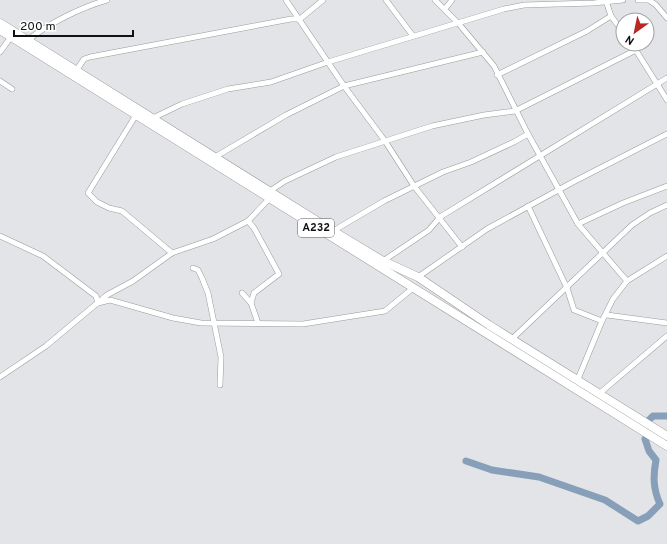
<svg xmlns="http://www.w3.org/2000/svg" width="667" height="544" font-family="Overpass,sans-serif">
  <style>
    .lines { fill: none; stroke-linecap: round; stroke-linejoin: round }
    .river { stroke: #889fb9; stroke-width: 7 }
    .minor-casing { stroke: #999a9c; stroke-width: 6 }
    .trunk-casing { stroke: #999a9c; stroke-width: 9 }
    .minor { stroke: #fff; stroke-width: 5 }
    .trunk { stroke: #fff; stroke-width: 8 }
    .labels { text-anchor: middle; dominant-baseline: central; stroke-width: 4; stroke-linejoin: round; paint-order: stroke }
    .shield { fill: #fff; stroke: #585859; stroke-width: 1 }
    .shield-label { font-size: 11px; font-weight: bold; fill: #101112 }
  </style>
  <rect width="100%" height="100%" fill="#e2e4e7"/>
  <g class="lines">
    <!-- river -->
    <path class="river" d="M466,461L492,470L539,477L605,500L638,521L648,516L660,504C653,489 653,476 656,460L649,451L645,439L649,435L645,424L653,416H667"/>
    <!-- minor casing -->
    <g class="minor-casing">
      <g id="minor">
        <path d="M286,0L344,86L385,141L414,186L462,247"/>
        <path d="M386,0L413,36"/>
        <path d="M435,0L459,24L494,66L528,134L578,224L627,281"/>
        <path d="M638,0H648"/>
        <path d="M649,0L656,5L667,18"/>
        <path d="M606,1L611,16L623,32"/>
        <path d="M445,9L452,0"/>
        <path d="M27,41C47,24 82,7 107,0"/>
        <path d="M632,44L667,100"/>
        <path d="M0,52L11,37"/>
        <path d="M76,71L84,59L90,57L291,19H300L323,0"/>
        <path d="M497,75L587,31L611,16"/>
        <path d="M0,81L12,89"/>
        <path d="M136,115L88,193L97,202L109,208L122,211L172,253"/>
        <path d="M153,118L182,104L228,89L271,82L328,62L504,9L524,5L594,3L623,0"/>
        <path d="M215,157L286,115L344,86L483,52"/>
        <path d="M270,191L285,181L336,157L432,126L484,115L515,111L636,50"/>
        <path d="M528,206L567,288L574,310L602,321"/>
        <path d="M248,221L254,228L279,274L254,293L251,303"/>
        <path d="M578,224L623,203L667,186"/>
        <path d="M333,231L384,201L443,172L471,162L514,142L528,134"/>
        <path d="M0,236L43,256L96,296L98,303"/>
        <path d="M383,261L429,230L440,217L667,78"/>
        <path d="M193,268L198,270L202,278L208,293L221,357L220,385"/>
        <path d="M418,277L487,229L573,182L667,134"/>
        <path d="M242,293L251,303L258,323"/>
        <path d="M98,303L110,300L173,318L201,323L303,324L385,311L413,288"/>
        <path d="M607,315L667,323"/>
        <path d="M512,339L632,225L650,213L667,205"/>
        <path d="M0,377L46,346L107,295L133,281L172,253L213,239L248,221L270,198"/>
        <path d="M578,379L602,321L613,299L627,281L667,256"/>
        <path d="M600,393L667,336"/>
      </g>
    </g>
    <!-- trunk casing -->
    <g class="trunk-casing">
      <g id="trunk">
        <path d="M0,23L333,231L383,261L418,277L489,325L667,436"/>
        <path d="M0,30L667,446"/>
      </g>
    </g>
    <!-- minor -->
    <use href="#minor" class="minor"/>
    <!-- trunk -->
    <use href="#trunk" class="trunk"/>
  </g>
  <g class="labels">
    <!-- shield labels -->
    <rect class="shield" x="298" y="219" width="36" height="18" rx="3"/>
    <g class="shield-label">
      <text x="316" y="228">A232</text>
    </g>
  </g>
  <!-- north arrow -->
  <g transform="translate(635 32) rotate(213)"><circle r="19" fill="#ffffff" stroke="#9fa0a0"/>
  <path d="M0-3L7 15L0 10L-7 15Z" fill="#b82926"/>
  <text y="-6" font-size="11" font-weight="bold" text-anchor="middle" fill="#101112">N</text>
  </g>
  <!-- scale -->
  <path d="M14 30v6h119v-6" fill="none" stroke="#101112" stroke-width="2"/>
  <text x="20" y="30" font-size="12" fill="#101112" stroke="#ffffff" stroke-width="3" paint-order="stroke">200 m</text>
</svg>
